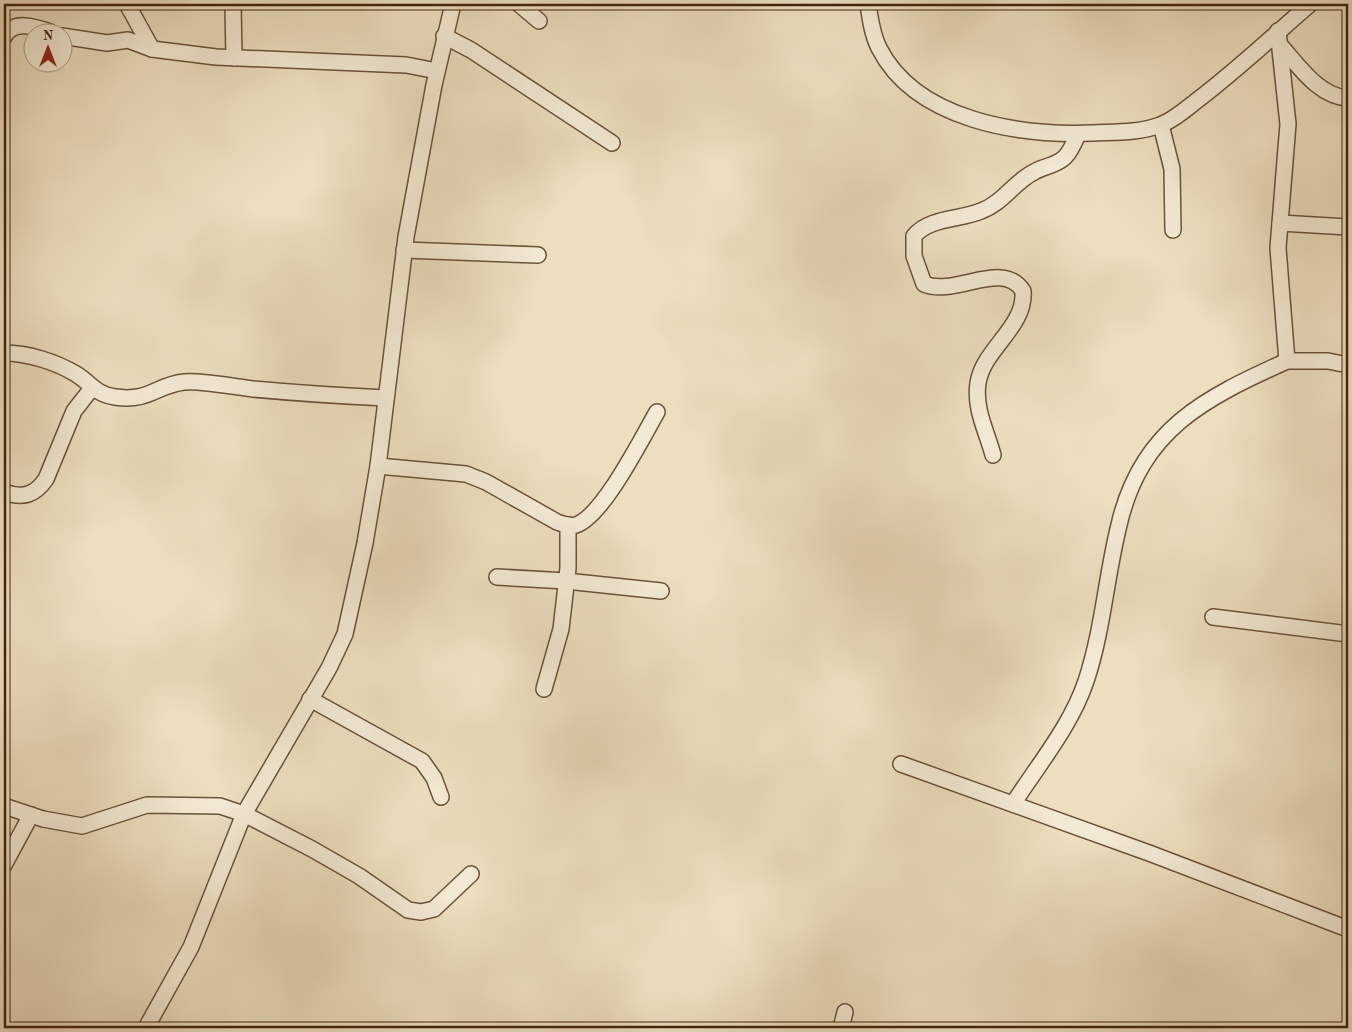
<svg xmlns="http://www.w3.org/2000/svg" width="1352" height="1032" font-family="'Old Standard TT',serif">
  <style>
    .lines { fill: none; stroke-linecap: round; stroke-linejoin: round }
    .minor-casing { stroke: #6c523a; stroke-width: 18 }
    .minor { stroke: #f3ead5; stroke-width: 15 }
  </style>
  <rect width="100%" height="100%" fill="#ecdebf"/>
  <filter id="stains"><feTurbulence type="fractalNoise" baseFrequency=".004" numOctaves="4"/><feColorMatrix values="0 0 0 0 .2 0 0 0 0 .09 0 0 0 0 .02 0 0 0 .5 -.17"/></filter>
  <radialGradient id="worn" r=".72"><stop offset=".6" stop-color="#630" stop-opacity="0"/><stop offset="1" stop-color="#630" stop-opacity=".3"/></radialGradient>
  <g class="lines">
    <!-- minor casing -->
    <g class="minor-casing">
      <g id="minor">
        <path d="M127,4L152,49"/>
        <path d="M233,4L234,58"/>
        <path d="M519,4L539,21"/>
        <path d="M868,4C870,18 872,34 879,48C916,121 1020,136 1093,133C1114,132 1140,133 1160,125C1172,121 1185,110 1195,102C1235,72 1272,37 1310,4"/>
        <path d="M1278,31L1288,124L1278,248L1287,361H1328L1348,365"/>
        <path d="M62,36L107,43L128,40L152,49L216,57L406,65L437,71"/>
        <path d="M444,36L471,50L612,143"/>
        <path d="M4,37C12,19 36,27 50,32"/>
        <path d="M1280,45C1298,65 1319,97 1348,98"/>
        <path d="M1161,125L1172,169L1173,230"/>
        <path d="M1280,223L1348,227"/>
        <path d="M404,250L538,255"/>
        <path d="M4,353C28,353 56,362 76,374C92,384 95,394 115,397C150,402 156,385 184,382C199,380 236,387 253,389C297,393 342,396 386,398"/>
        <path d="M993,455C987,432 974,409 978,383C983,349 1026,327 1023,291C1003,259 955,297 924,284L914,256V236C930,217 960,220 981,211C1003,203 1014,182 1034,172C1044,166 1056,166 1065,157C1071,151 1075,141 1078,134"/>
        <path d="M378,466L466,474L486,482L557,522C563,524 569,527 576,525C603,516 642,438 657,412"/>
        <path d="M4,492C23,499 35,495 46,479L74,411L92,388"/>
        <path d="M497,577L566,581L661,591"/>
        <path d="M1213,617L1348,634"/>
        <path d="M544,689L561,629L568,568V525"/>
        <path d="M310,699L422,761L434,778L441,797"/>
        <path d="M901,764L1149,853L1348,929"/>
        <path d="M1013,804C1038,765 1071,726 1086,681C1103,630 1106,577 1119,525C1141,429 1205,398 1287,361"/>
        <path d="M4,806L43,819L82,826L147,805L220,806L244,814L312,849L359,876L408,910L421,912L434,909L471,874"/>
        <path d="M4,865L31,815"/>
        <path d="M146,1028L191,947L244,814L329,668L345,634L365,543L378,466L406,237L434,85L453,4"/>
        <path d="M841,1028L845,1012"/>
      </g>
    </g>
    <!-- minor -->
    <use href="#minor" class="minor"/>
  </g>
  <!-- margin -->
  <rect width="1352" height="1032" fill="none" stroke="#ecdebf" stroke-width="20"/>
  <rect x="5" y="5" width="1342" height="1022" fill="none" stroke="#42240e" stroke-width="2.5"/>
  <rect x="10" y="10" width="1332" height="1012" fill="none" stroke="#42240e"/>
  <!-- north arrow -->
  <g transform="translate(48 48)"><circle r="24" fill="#f3ead5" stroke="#ac9b85"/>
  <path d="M0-4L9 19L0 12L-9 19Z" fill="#8f2418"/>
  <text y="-8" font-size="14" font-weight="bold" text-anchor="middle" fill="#42240e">N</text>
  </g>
  <rect width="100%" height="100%" filter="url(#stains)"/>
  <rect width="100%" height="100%" fill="url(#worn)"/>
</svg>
